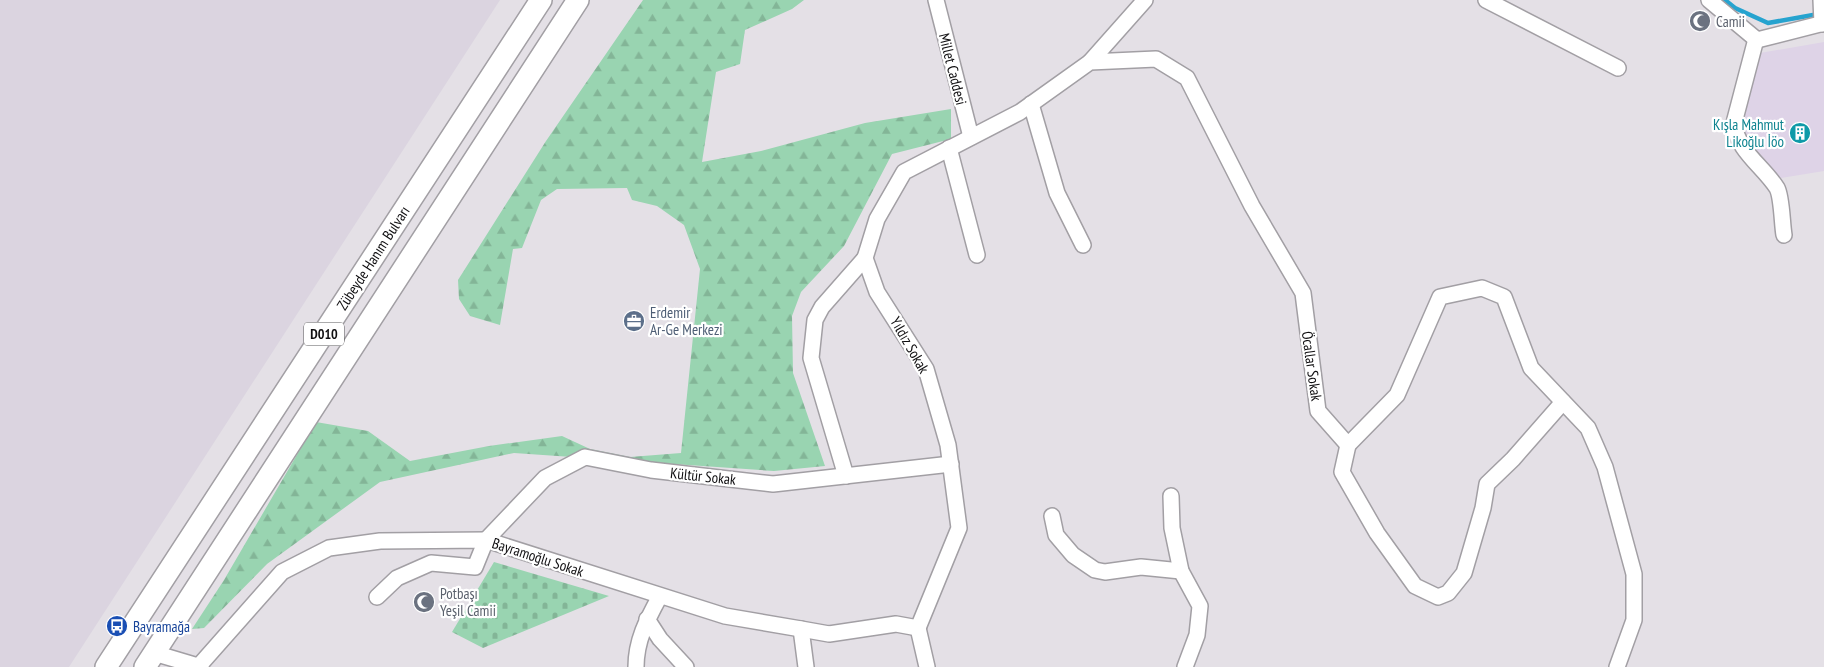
<svg xmlns="http://www.w3.org/2000/svg" width="1824" height="667" font-family="'PT Sans Narrow',sans-serif">
  <style>
    .built { fill: #dbd4e0 }
    .education { fill: #ded3e7 }
    .forest { fill: url(#forest-firs) }
    .cemetery { fill: url(#cemetery-stones) }
    .lines { fill: none; stroke-linecap: round; stroke-linejoin: round }
    .stream { stroke: #26a3cf; stroke-width: 4.5 }
    .minor-casing { stroke: #a29fa4; stroke-width: 18 }
    .highway-casing { stroke: #a29fa4; stroke-width: 24 }
    .minor { stroke: #fff; stroke-width: 15 }
    .highway { stroke: #fff; stroke-width: 21 }
    .labels { text-anchor: middle; dominant-baseline: central; stroke-width: 4.5; stroke-linejoin: round; paint-order: stroke }
    .shield { fill: #fff; stroke: #575658; stroke-width: 1 }
    .shield-label { font-size: 14px; font-weight: bold; fill: #0f0e10 }
    .worship-label { font-size: 15px; fill: #5b616d; stroke: #fff; text-anchor: start }
    .street-label { font-size: 15px; fill: #0f0e10; stroke: #fff }
    .culture-label { font-size: 15px; fill: #0d838f; stroke: #fff; text-anchor: end }
    .service-label { font-size: 15px; fill: #4e5e75; stroke: #fff; text-anchor: start }
    .transit-label { font-size: 15px; fill: #164399; stroke: #fff; text-anchor: start }
  </style>
  <defs>
    <pattern id="forest-firs" width="22" height="20" patternUnits="userSpaceOnUse" patternTransform="scale(1.25)"><rect width="22" height="20" fill="#99d4b1"/><path d="M5 1l3.5 6h-7zM16 11l3.5 6h-7z" fill="#83b597"/></pattern>
    <pattern id="cemetery-stones" width="16" height="16" patternUnits="userSpaceOnUse" patternTransform="scale(1.25)"><rect width="16" height="16" fill="#99d4b1"/><path d="M2 7V4a2 2 0 0 1 4 0v3zM10 15v-3a2 2 0 0 1 4 0v3z" fill="#83b597"/></pattern>
  </defs>
  <rect width="100%" height="100%" fill="#e4e0e6"/>
  <!-- built -->
  <path class="built" d="M0,0H500L69,667H0Z"/>
  <!-- education -->
  <path class="education" d="M1824,42V171L1781,178L1757,161L1743,144L1744,103L1754,54Z"/>
  <!-- forest -->
  <path class="forest" d="M643,0H804L792,9L745,30L740,64L716,72L702,162L761,151L865,123L951,109V139L892,154L844,246L801,292L792,316L793,373L825,466L774,471L514,453L380,482L267,564L204,628L192,629L224,580L316,422L368,431L410,461L489,446L562,436L590,449L630,457L681,453L700,269L684,225L657,206L632,200L627,188L557,189L541,200L522,248L513,249L500,325L470,316L459,299L458,280L546,141Z"/>
  <!-- cemetery -->
  <path class="cemetery" d="M494,562L609,596L483,648L452,632Z"/>
  <g class="lines">
    <!-- stream -->
    <path class="stream" d="M1725,0L1735,8L1768,23L1813,15"/>
    <!-- minor casing -->
    <g class="minor-casing">
      <g id="minor">
        <path d="M936,0L971,137"/>
        <path d="M1486,0L1618,68"/>
        <path d="M1709,0L1757,40L1824,23"/>
        <path d="M1821,0L1822,24"/>
        <path d="M1756,39L1734,123C1737,151 1763,166 1777,188C1782,197 1782,224 1784,235"/>
        <path d="M1090,62L1145,0"/>
        <path d="M1031,104L1057,193L1083,245"/>
        <path d="M949,148L977,255"/>
        <path d="M1348,445L1397,395L1440,297L1482,288L1504,297L1531,368L1588,428L1605,467L1634,574V620L1617,667"/>
        <path d="M1348,445L1342,472L1377,533L1415,586L1438,597L1448,593L1464,573L1483,508L1487,484L1513,459L1563,402"/>
        <path d="M846,476L811,358L815,320L822,307L865,258"/>
        <path d="M1171,496L1172,528L1181,571L1200,606L1197,635L1185,667"/>
        <path d="M1052,516L1056,535L1073,555L1095,570L1105,572L1141,567L1181,571"/>
        <path d="M377,597L397,578L431,563L475,567L486,540L545,478L585,457L651,470L773,484L951,464"/>
        <path d="M647,619L660,639L686,667"/>
        <path d="M918,628L959,528L948,445L926,369L877,292L865,258L877,219L904,172L1020,112L1090,62L1156,59L1187,78L1252,206L1303,293L1318,411L1348,445"/>
        <path d="M918,628L927,667"/>
        <path d="M801,629L806,667"/>
        <path d="M154,653L201,667"/>
        <path d="M198,667L282,572L329,548L380,541L486,540L725,616L801,629L829,634L896,624L918,628"/>
        <path d="M636,667C636,640 647,620 660,596"/>
      </g>
    </g>
    <!-- highway casing -->
    <g class="highway-casing">
      <g id="highway">
        <path d="M106,667L541,0"/>
        <path d="M145,667L578,0"/>
      </g>
    </g>
    <!-- minor -->
    <use href="#minor" class="minor"/>
    <!-- highway -->
    <use href="#highway" class="highway"/>
  </g>
  <!-- icons -->
  <defs>
    <g id="mosque-disc" transform="scale(1.125)"><circle r="9.5" fill="#6b7280" stroke="#fff"/><path d="M3.5-4.9A6 6 0 1 0 3.5 4.9A5 5 0 1 1 3.5-4.9Z" fill="#fff"/></g>
    <g id="building-disc" transform="scale(1.125)"><circle r="9.5" fill="#0f9aa8" stroke="#fff"/><path d="M-4-6H4V6H1V3H-1V6H-4ZM-2.5-4.3h1.7v1.8h-1.7ZM.8-4.3h1.7v1.8H.8ZM-2.5-1h1.7V.8h-1.7ZM.8-1h1.7V.8H.8Z" fill="#fff"/></g>
    <g id="office-disc" transform="scale(1.125)"><circle r="9.5" fill="#5c6f8a" stroke="#fff"/><path d="M-6-3h4V-5.5h4V-3h4V5H-6ZM-1-4.5V-3h2v-1.5ZM-6 0V1H6V0Z" fill="#fff"/></g>
    <g id="bus-disc" transform="scale(1.125)"><circle r="9.5" fill="#1a4fb4" stroke="#fff"/><path d="M-5-6H5V4H4V6H2V4H-2V6H-4V4H-5ZM-3.5-4V0h7V-4ZM-3.5 1.2v1.5H-2V1.2ZM2 1.2v1.5H3.5V1.2Z" fill="#fff"/></g>
  </defs>
  <g fill-rule="evenodd">
    <use href="#mosque-disc" x="1700" y="21"/>
    <use href="#building-disc" x="1800" y="133"/>
    <use href="#office-disc" x="634" y="321"/>
    <use href="#mosque-disc" x="424" y="602"/>
    <use href="#bus-disc" x="117" y="626"/>
  </g>
  <g class="labels">
    <!-- shield labels -->
    <rect class="shield" x="304" y="322.5" width="40" height="23" rx="4"/>
    <g class="shield-label">
      <text x="324" y="334">D010</text>
    </g>
    <!-- worship labels -->
    <g class="worship-label">
      <text x="1716" y="21">Camii</text>
      <text x="440" y="593">Potbaşı<tspan x="440" dy="17">Yeşil Camii</tspan></text>
    </g>
    <!-- street labels -->
    <g class="street-label">
      <text transform="translate(953 69) rotate(76)">Millet Caddesi</text>
      <text transform="translate(373 258) rotate(-57)">Zübeyde Hanım Bulvarı</text>
      <text transform="translate(910 345) rotate(60)">Yıldız Sokak</text>
      <text transform="translate(1312 366) rotate(82)">Öcallar Sokak</text>
      <text transform="translate(703 476) rotate(6)">Kültür Sokak</text>
      <text transform="translate(538 557) rotate(18)">Bayramoğlu Sokak</text>
    </g>
    <!-- culture labels -->
    <g class="culture-label">
      <text x="1784" y="124">Kışla Mahmut<tspan x="1784" dy="17">Likoğlu İöo</tspan></text>
    </g>
    <!-- service labels -->
    <g class="service-label">
      <text x="650" y="312">Erdemir<tspan x="650" dy="17">Ar-Ge Merkezi</tspan></text>
    </g>
    <!-- transit labels -->
    <g class="transit-label">
      <text x="133" y="626">Bayramağa</text>
    </g>
  </g>
</svg>
